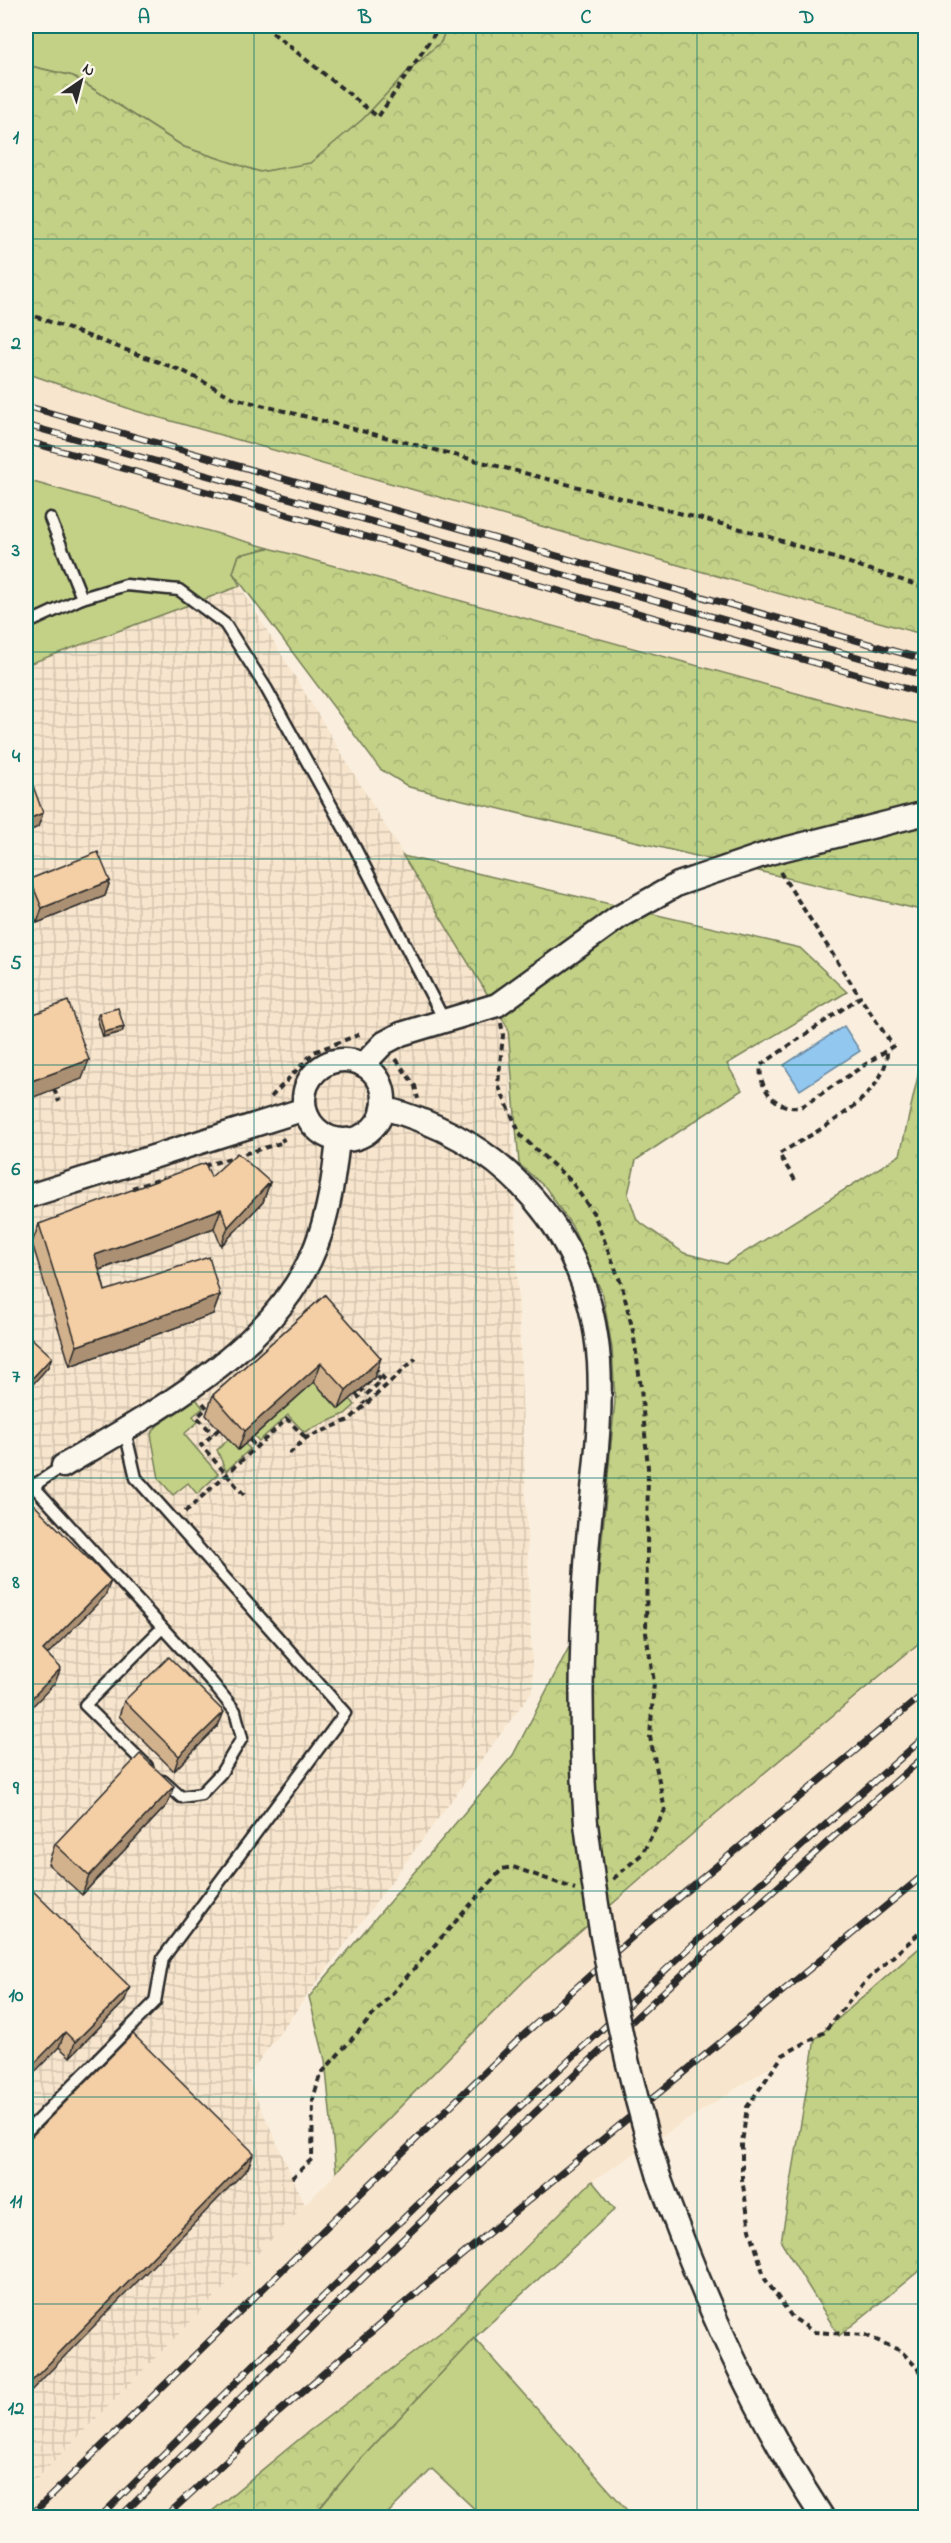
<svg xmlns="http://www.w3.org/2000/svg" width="951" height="2543" font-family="'Indie Flower',sans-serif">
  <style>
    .built { fill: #f8e5cd }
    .industrial { fill: url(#industrial-grid) }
    .green { fill: #c2d186; stroke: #767e58; stroke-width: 1.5 }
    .forest { fill: url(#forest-crowns); stroke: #767e58; stroke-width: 1.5 }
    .water { fill: #92c7f0; stroke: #6989a1; stroke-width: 1.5 }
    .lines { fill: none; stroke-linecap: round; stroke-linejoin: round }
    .service-casing { stroke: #2b2b2b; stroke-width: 15 }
    .minor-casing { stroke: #2b2b2b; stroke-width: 27 }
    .path { stroke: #2b2b2b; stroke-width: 4; stroke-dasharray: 6 4.5; stroke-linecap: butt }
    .service { stroke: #fbf7ec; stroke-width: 10 }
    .minor { stroke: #fbf7ec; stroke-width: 22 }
    .rail-casing { stroke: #2b2b2b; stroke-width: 7 }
    .rail { stroke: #fbf7ec; stroke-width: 4.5; stroke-dasharray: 14; stroke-linecap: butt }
    .minor-bridge-casing { stroke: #2b2b2b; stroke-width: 27; stroke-linecap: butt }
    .minor-bridge { stroke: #fbf7ec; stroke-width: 22 }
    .wall { fill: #d2b18d; stroke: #2b2b2b; stroke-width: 1.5 }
    .shaded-wall { fill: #ab9073; stroke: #2b2b2b; stroke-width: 1.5 }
    .building { fill: #f4cea4; stroke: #2b2b2b; stroke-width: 1.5 }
    .grid { fill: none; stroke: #0f766e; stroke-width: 1.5; stroke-opacity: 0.55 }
    .neatline { fill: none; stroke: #0f766e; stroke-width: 2 }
    .grid-label { font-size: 20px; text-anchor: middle; font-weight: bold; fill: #0f766e }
  </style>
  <defs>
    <pattern id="industrial-grid" width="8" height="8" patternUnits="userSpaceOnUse" patternTransform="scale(1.5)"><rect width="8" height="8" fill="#f8e5cd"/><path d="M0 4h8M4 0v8" fill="none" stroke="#d5c5b0"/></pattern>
    <pattern id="forest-crowns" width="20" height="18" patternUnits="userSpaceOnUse" patternTransform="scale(1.5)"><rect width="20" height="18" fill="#c2d186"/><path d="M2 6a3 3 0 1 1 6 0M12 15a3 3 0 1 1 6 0" fill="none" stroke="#a7b474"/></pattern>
  </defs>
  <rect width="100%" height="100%" fill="#faefde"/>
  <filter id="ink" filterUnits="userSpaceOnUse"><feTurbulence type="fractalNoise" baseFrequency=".0167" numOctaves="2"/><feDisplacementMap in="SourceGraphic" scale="12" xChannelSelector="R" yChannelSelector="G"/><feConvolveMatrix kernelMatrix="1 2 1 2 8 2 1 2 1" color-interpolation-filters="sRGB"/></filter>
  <g filter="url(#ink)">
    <!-- built -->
    <g class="built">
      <path d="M26,373L136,411L925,635V725L858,710L26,480Z"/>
      <path d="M925,1638L926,1805L918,1811L925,1820V1943L823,2033L592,2181L441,2332L309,2431L205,2517L26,2518V2490L524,1981L713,1816Z"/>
    </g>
    <!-- industrial -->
    <path class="industrial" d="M240,586L508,1028L533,1690L247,2077L305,2205L26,2490V665Z"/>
    <!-- green -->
    <g class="green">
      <path d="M26,26H447L441,42L406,73L363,119L310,164L260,172L184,147L73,76L26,65Z"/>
      <path d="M26,480L269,548L239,555L233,573L240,586L26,665Z"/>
      <path d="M314,1382L338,1409L350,1399L355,1405L345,1414L304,1432L288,1415L259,1441L254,1436Z"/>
      <path d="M196,1399L203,1408L193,1416L198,1422L184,1434L218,1474L197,1494L188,1483L173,1495L159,1479L151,1434L157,1426Z"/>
      <path d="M229,1439L238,1450L245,1444L250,1449L226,1471L217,1450Z"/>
      <path d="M474,2338L633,2517H483L432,2469L384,2517L312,2518L357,2463Z"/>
    </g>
    <!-- forest -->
    <g class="forest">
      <path d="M447,26H925V635L136,411L26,373V65L73,76L184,147L260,172L310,163L363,119L406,73L441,42Z"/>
      <path d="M269,548L858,710L925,725V911L409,787L380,769L233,573L239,555Z"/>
      <path d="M403,856L800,948L847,992L727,1064L742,1090L636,1160L628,1194L637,1220L684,1253L726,1264L900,1155L925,1045V1638L713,1816L524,1981L336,2172L325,2060L309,1997L513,1755L597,1593L615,1401L612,1348L603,1295L572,1226L546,1188L519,1164L508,1028Z"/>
      <path d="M925,1943V2266L839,2336L781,2242L815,2039Z"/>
      <path d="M592,2181L615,2209L474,2338L357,2463L312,2517H205L309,2431L441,2332Z"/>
    </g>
    <!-- water -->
    <path class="water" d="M844,1026L860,1051L800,1090L784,1065Z"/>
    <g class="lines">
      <!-- service casing -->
      <g class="service-casing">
        <g id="service">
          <path d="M50,518L82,598"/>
          <path d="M26,624L82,598L126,585L179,590L225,624L266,688L354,846L444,1020"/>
          <path d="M26,1478L210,1680L235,1711L242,1738L221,1773L201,1794L181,1797L163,1781"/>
          <path d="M33,1486L63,1466"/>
          <path d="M147,1766L85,1705L161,1629"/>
          <path d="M26,2132L155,2002L163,1958L345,1713L136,1478L125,1431"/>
        </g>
      </g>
      <!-- minor casing -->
      <g class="minor-casing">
        <g id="minor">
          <circle cx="344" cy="1100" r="40"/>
          <path d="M363,1065L384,1043L401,1034L497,1005L619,917L678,884L769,853L926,813"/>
          <path d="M383,1108C506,1140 590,1234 599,1362C603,1430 590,1499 586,1566C580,1652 580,1738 586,1824"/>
          <path d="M26,1197L305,1109"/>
          <path d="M63,1466C153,1413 276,1349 316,1246C329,1213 334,1175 338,1140"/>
          <path d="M659,2177C702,2296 753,2412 823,2518"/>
        </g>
      </g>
      <!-- path -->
      <g class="path">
        <path d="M264,26L378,117L440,26"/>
        <path d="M26,313L183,371L234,398L764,535L926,588"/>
        <path d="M780,872L860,997L761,1065C757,1089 779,1113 803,1106L893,1046L860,997"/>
        <path d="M501,1023L503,1035L498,1085L521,1136L571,1181L594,1214L622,1286L633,1331L641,1388L648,1468L646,1633L654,1682L650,1737L665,1810L642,1854L613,1879"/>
        <path d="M396,1059L415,1086L418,1099"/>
        <path d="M54,1089L59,1102"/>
        <path d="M271,1097L314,1052L363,1033"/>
        <path d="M204,1166L284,1142L282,1138"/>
        <path d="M795,1180L779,1154C814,1132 888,1098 887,1051"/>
        <path d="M132,1188L165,1178"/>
        <path d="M342,1336L381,1381L366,1395L361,1389L374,1378L340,1339Z"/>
        <path d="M374,1368L388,1383"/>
        <path d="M356,1394L365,1404"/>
        <path d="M203,1403L207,1408L197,1417L213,1434"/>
        <path d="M219,1429L201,1445L245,1496"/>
        <path d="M250,1440L256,1447"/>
        <path d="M289,1454L306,1438L349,1420L416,1358"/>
        <path d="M185,1512L287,1419L306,1438"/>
        <path d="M926,1927L867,1980L823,2033L783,2055L747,2107L742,2143V2179L750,2229L765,2279L792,2317L814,2332L865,2335L901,2351L926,2377"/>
        <path d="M292,2178L312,2159L313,2100L320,2075L502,1869L513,1867L575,1889"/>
      </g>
      <!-- service -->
      <use href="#service" class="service"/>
      <!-- minor -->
      <use href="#minor" class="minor"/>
      <!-- rail casing -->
      <g class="rail-casing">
        <g id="rail">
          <path d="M26,406L926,660"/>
          <path d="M26,425L926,676"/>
          <path d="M26,441L926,694"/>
          <path d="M28,2518L518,2040L649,1922L926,1692"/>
          <path d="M99,2518C368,2250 640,1985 926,1736"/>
          <path d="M119,2518C382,2257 647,1999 926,1755"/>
          <path d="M164,2518L279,2412L422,2288L926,1873"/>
        </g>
      </g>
      <!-- rail -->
      <use href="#rail" class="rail"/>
      <!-- minor-bridge casing -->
      <g class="minor-bridge-casing">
        <path id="minor-bridge" d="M586,1824C600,1945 623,2061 659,2177"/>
      </g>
      <!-- minor-bridge -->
      <use href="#minor-bridge" class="minor-bridge"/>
    </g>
    <!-- wall -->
    <g class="wall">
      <path d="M30,879L110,881L105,896L37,923L26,895Z"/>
      <path d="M99,1013L124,1027L122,1032L103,1037L97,1018Z"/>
      <path d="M211,1177L270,1182L263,1202L221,1246L214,1228L100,1270L105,1291L220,1295L213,1314L70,1366L32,1243L39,1224Z"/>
      <path d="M325,1295L374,1378L339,1409L314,1382L238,1450L206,1415L213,1395Z"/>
      <path d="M124,1701L218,1726L174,1771L119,1716Z"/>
      <path d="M167,1805L82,1895L48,1864L55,1844Z"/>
      <path d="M26,1884L124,2002L70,2057L59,2047Z"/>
    </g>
    <!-- shaded-wall -->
    <g class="shaded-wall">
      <path d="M43,813L38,827L26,833V820Z"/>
      <path d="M110,881L105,896L37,923L42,908Z"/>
      <path d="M124,1027L122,1032L103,1037L104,1032Z"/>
      <path d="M89,1060L82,1079L26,1100V1083Z"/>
      <path d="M270,1182L263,1202L221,1246L228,1227Z"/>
      <path d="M221,1209L214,1228L88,1274L95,1255Z"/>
      <path d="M220,1295L213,1314L70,1366L77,1346Z"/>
      <path d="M52,1357L48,1367L26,1392V1385Z"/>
      <path d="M381,1358L374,1378L339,1409L346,1390Z"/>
      <path d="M321,1363L314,1382L238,1450L245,1431Z"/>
      <path d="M111,1581L105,1596L37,1665L43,1650Z"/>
      <path d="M61,1668L55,1683L26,1713V1704Z"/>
      <path d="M224,1712L218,1726L174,1771L179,1756Z"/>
      <path d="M174,1786L167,1805L82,1895L89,1876Z"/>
      <path d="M130,1987L124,2002L70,2057L75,2042Z"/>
      <path d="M65,2032L59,2047L26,2081V2072Z"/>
      <path d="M254,2153L248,2168L26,2396V2387Z"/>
    </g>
    <!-- building -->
    <g class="building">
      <path d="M26,767L43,813L26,820Z"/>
      <path d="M98,852L110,881L42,908L30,879Z"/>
      <path d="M68,1001L89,1060L26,1083V1017Z"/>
      <path d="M118,1008L124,1027L104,1032L99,1013Z"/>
      <path d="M237,1153L270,1182L228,1227L221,1209L95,1255L105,1291L209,1257L220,1295L77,1346L39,1224L205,1163L211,1177Z"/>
      <path d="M325,1295L381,1358L346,1390L321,1363L245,1431L213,1395Z"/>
      <path d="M26,1333L52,1357L26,1385Z"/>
      <path d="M26,1497L111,1581L43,1650L61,1668L26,1704Z"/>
      <path d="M169,1657L224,1712L179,1756L124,1701Z"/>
      <path d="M140,1754L174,1786L89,1876L55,1844Z"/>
      <path d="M26,1884L130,1987L75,2042L65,2032L26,2072Z"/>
      <path d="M133,2034L254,2153L26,2387V2142Z"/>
    </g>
  </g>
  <!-- grid -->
  <path class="grid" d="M254,26V2518M476,26V2518M697,26V2518M26,239H926M26,446H926M26,652H926M26,859H926M26,1065H926M26,1272H926M26,1478H926M26,1684H926M26,1891H926M26,2097H926M26,2304H926"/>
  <!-- margin -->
  <rect width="951" height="2543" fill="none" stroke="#fbf7ec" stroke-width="66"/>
  <!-- north arrow -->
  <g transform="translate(81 81) rotate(35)" stroke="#fbf7ec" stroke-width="4.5" paint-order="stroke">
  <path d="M0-4.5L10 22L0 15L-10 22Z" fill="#2b2b2b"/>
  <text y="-9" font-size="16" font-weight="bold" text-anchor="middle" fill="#2b2b2b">N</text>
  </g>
  <rect x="33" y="33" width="885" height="2477" class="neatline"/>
  <g class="grid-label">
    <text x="144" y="23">A</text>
    <text x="365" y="23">B</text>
    <text x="586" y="23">C</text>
    <text x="807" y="23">D</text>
    <text x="16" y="143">1</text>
    <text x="16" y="349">2</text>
    <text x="16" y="556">3</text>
    <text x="16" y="762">4</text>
    <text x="16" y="969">5</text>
    <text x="16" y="1175">6</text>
    <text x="16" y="1382">7</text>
    <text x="16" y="1588">8</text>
    <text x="16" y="1794">9</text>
    <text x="16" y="2001">10</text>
    <text x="16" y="2207">11</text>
    <text x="16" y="2414">12</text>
  </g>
</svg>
